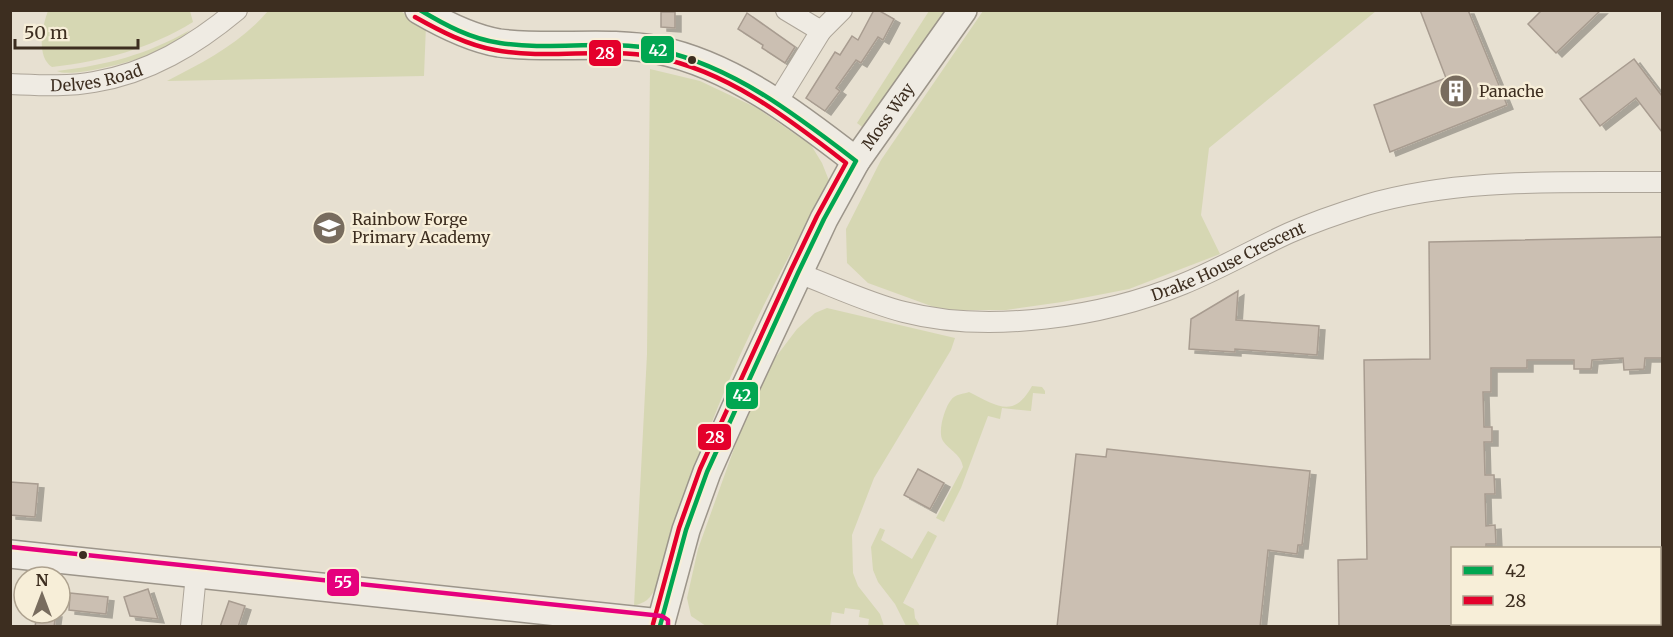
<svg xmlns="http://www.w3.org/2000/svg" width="1673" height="637" font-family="Merriweather,serif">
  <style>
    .green { fill: #d6d7b3 }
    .building { fill: #cbbfb2; stroke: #a89c90; stroke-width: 1.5; filter: url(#shadow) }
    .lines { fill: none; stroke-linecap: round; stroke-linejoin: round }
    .street-casing { stroke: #ada599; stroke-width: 22 }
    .secondary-casing { stroke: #9c958a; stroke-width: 30 }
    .street { stroke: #efebe3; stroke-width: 20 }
    .secondary { stroke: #efebe3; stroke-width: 27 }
    .bus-1-casing { stroke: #f7eed8; stroke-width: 9 }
    .bus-2-casing { stroke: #f7eed8; stroke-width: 9 }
    .bus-3-casing { stroke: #f7eed8; stroke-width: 9 }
    .bus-1 { stroke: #00a651; stroke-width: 4.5 }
    .bus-2 { stroke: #e4002b; stroke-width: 4.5 }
    .bus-3 { stroke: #e5007d; stroke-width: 4.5 }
    .bus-dot { fill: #3d2e20; stroke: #f7eed8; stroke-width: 2 }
    .labels { text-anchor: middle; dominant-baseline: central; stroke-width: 5; stroke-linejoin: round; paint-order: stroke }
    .street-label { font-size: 16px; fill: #3d2e20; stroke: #f7eed8 }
    .poi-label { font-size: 16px; fill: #3d2e20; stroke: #f7eed8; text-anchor: start }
    .line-badge { stroke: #f7eed8; stroke-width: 2 }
    .badge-label { font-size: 16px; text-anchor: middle; font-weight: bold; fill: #fff }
  </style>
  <defs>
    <filter id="shadow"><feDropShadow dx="6" dy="4" stdDeviation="0" flood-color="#0004"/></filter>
  </defs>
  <rect width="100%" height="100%" fill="#e7e0d1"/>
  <!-- green -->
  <g class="green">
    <path d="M190,11L193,22C149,49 103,61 52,67C36,57 42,26 48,11Z"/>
    <path d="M268,11H400L426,25L424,76L167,81C204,62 241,43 268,11Z"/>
    <path d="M929,11H953L865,129L857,123Z"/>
    <path d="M983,11H1376L1209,148L1201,215L1220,254L1129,289L1062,302L1006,310H942L868,283L847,263L846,229L881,160Z"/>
    <path d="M190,30C180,40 170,46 158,52C141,59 72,79 57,71C107,65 146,55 190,30Z"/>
    <path d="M650,69L700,81L757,108L811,145L822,163L830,183C769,287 716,396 681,511C675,530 661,590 647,600C643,603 638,604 634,606L647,354Z"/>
    <path d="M827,308L955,338L951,350L874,478L852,535L853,573L858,586L880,614L884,626H868L869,619L859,617L860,610L845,608L844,614L832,612L830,626H706L691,616L687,598L698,549L740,432L775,358L797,329L815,313Z"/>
    <path d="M1032,386L1042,387L1045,391V394L1033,393L1031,411L1002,408L1000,419L988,416L961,488L944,522L936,518L963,467C961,454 950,451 943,441C937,432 945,407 951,400C955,394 964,394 969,392C997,406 1014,419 1032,386Z"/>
    <path d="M880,528L885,530L881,540L912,559L928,531L937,536L903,603L914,609L915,618L920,626H906L895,604L878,582L873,570L871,547Z"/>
  </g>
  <!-- building -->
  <g class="building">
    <path d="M874,10H878L894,19L883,40L878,37L861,63L856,60L836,88L840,91L825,111L806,98L835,52L840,55L852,36L858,40Z"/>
    <path d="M1420,10H1468L1507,105L1390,152L1374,105L1446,78Z"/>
    <path d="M1542,10H1601L1556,53L1528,24Z"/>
    <path d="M661,12H675V28L661,27Z"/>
    <path d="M747,13L795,47L785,63L762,48L763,45L738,29Z"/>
    <path d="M1634,59L1662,96V132L1636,98L1600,126L1580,99Z"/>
    <path d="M1662,237V358H1645L1644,369L1624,370L1623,358L1592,360L1591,369H1574V360H1527V368H1491V392H1483L1484,427H1492V442H1484L1485,475H1494L1495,494H1485L1486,526L1495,525L1496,544H1486V549H1452V627H1339L1338,560L1367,559L1364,360L1430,359L1429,242Z"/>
    <path d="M1238,291L1236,320L1319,326L1317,355L1235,349V352L1189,349L1191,319Z"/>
    <path d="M1107,449L1310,471L1302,545H1298L1297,554L1268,550L1260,627H1057L1076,454L1106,457Z"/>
    <path d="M918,469L944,483L930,509L904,495Z"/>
    <path d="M10,482L38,484L35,517L10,515Z"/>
    <path d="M148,589L158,619L130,616L124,597Z"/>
    <path d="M70,593L108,597L106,614L69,610Z"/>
    <path d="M229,601L245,606L238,627H220Z"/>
    <path d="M37,613H56L54,627H35Z"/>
  </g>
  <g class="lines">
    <!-- street casing -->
    <g class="street-casing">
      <g id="street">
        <path d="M786,10L821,31"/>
        <path id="s1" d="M10,84C38,85 67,87 94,82C149,73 195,45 237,10"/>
        <path d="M776,104L821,31L842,10"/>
        <path id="s2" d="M798,273C833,286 868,303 904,312C989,334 1103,317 1183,284C1220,269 1254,249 1289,233C1314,222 1340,213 1366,205C1462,177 1564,183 1662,182"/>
        <path d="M191,626L196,574"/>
      </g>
    </g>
    <!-- secondary casing -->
    <g class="secondary-casing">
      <g id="secondary">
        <path d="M419,10C443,24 470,38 499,43C552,50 606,40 658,50C732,65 798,116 856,161"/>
        <path d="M10,554L661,623"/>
        <path id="s3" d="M660,626L686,530L707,472L735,409L824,219L856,161L963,10"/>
      </g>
    </g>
    <!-- street -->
    <use href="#street" class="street"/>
    <!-- secondary -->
    <use href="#secondary" class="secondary"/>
    <!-- bus-1 casing -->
    <g class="bus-1-casing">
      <path id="bus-1" d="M420,10C445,25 471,39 500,43C552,51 607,39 659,50C734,67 796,115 856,161L824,219L798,273L707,472L686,530L660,626"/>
    </g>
    <!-- bus-2 casing -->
    <g class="bus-2-casing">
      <path id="bus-2" d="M415,17C440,31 467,45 495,50C548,60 603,47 655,57C728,71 789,119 846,163L817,216L791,270L700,469L679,528L653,624"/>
    </g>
    <!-- bus-3 casing -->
    <g class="bus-3-casing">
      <path id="bus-3" d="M11,547L662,616L668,620V626"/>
    </g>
    <!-- bus-1 -->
    <use href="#bus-1" class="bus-1"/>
    <!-- bus-2 -->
    <use href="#bus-2" class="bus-2"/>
    <!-- bus-3 -->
    <use href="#bus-3" class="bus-3"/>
  </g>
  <!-- icons -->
  <defs>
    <g id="building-disc" transform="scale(1.725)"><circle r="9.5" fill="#786c5e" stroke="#f7eed8"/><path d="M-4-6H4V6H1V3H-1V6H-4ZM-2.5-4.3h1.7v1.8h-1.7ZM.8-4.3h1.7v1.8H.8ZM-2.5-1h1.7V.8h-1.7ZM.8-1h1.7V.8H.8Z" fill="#fff"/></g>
    <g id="school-disc" transform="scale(1.725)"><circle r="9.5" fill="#786c5e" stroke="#f7eed8"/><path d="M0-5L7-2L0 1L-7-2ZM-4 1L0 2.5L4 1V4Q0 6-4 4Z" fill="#fff"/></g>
  </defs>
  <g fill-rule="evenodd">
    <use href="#building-disc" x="1456" y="91"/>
    <use href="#school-disc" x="329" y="228"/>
  </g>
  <!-- markers -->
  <g class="bus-dot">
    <circle cx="692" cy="60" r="5"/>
    <circle cx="83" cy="555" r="5"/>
  </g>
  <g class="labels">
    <!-- street labels -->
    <g class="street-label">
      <text stroke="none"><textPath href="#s1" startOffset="87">Delves Road</textPath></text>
      <text stroke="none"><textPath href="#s3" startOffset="561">Moss Way</textPath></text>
      <text stroke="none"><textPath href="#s2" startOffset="448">Drake House Crescent</textPath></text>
    </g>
    <!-- poi labels -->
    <g class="poi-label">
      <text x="1479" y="91">Panache</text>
      <text x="352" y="219">Rainbow Forge<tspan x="352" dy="18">Primary Academy</tspan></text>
    </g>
  </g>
  <g class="line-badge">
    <rect x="640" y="35" width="35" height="29" rx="6" fill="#00a651"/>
    <rect x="588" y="39" width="34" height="28" rx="6" fill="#e4002b"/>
    <rect x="725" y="381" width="34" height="29" rx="6" fill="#00a651"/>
    <rect x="697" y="423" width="35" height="28" rx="6" fill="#e4002b"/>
    <rect x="326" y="568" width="34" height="29" rx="6" fill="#e5007d"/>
  </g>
  <g class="badge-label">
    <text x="658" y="56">42</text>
    <text x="605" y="59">28</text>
    <text x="742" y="401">42</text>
    <text x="715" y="443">28</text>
    <text x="343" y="588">55</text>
  </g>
  <!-- border -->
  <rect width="1673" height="637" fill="none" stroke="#3d2e20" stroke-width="24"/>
  <!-- legend -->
  <rect x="1451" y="547" width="210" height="78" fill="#f7eed8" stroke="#ada18e" stroke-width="1.5"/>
  <rect x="1463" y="566" width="30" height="9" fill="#00a651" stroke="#ada18e" stroke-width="1.5"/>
  <text x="1505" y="577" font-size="18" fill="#3d2e20">42</text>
  <rect x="1463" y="596" width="30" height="9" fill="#e4002b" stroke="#ada18e" stroke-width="1.5"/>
  <text x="1505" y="607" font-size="18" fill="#3d2e20">28</text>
  <!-- north arrow -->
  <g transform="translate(42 595)"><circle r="28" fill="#f7eed8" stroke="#ada18e" stroke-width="1.5"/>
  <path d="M0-4.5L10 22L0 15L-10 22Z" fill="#786c5e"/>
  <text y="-9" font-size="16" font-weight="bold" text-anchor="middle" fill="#3d2e20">N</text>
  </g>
  <!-- scale -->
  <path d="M15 39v9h123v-9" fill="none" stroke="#3d2e20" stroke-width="3"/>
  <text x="24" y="39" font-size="18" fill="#3d2e20" stroke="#f7eed8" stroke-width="4.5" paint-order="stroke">50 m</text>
</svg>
